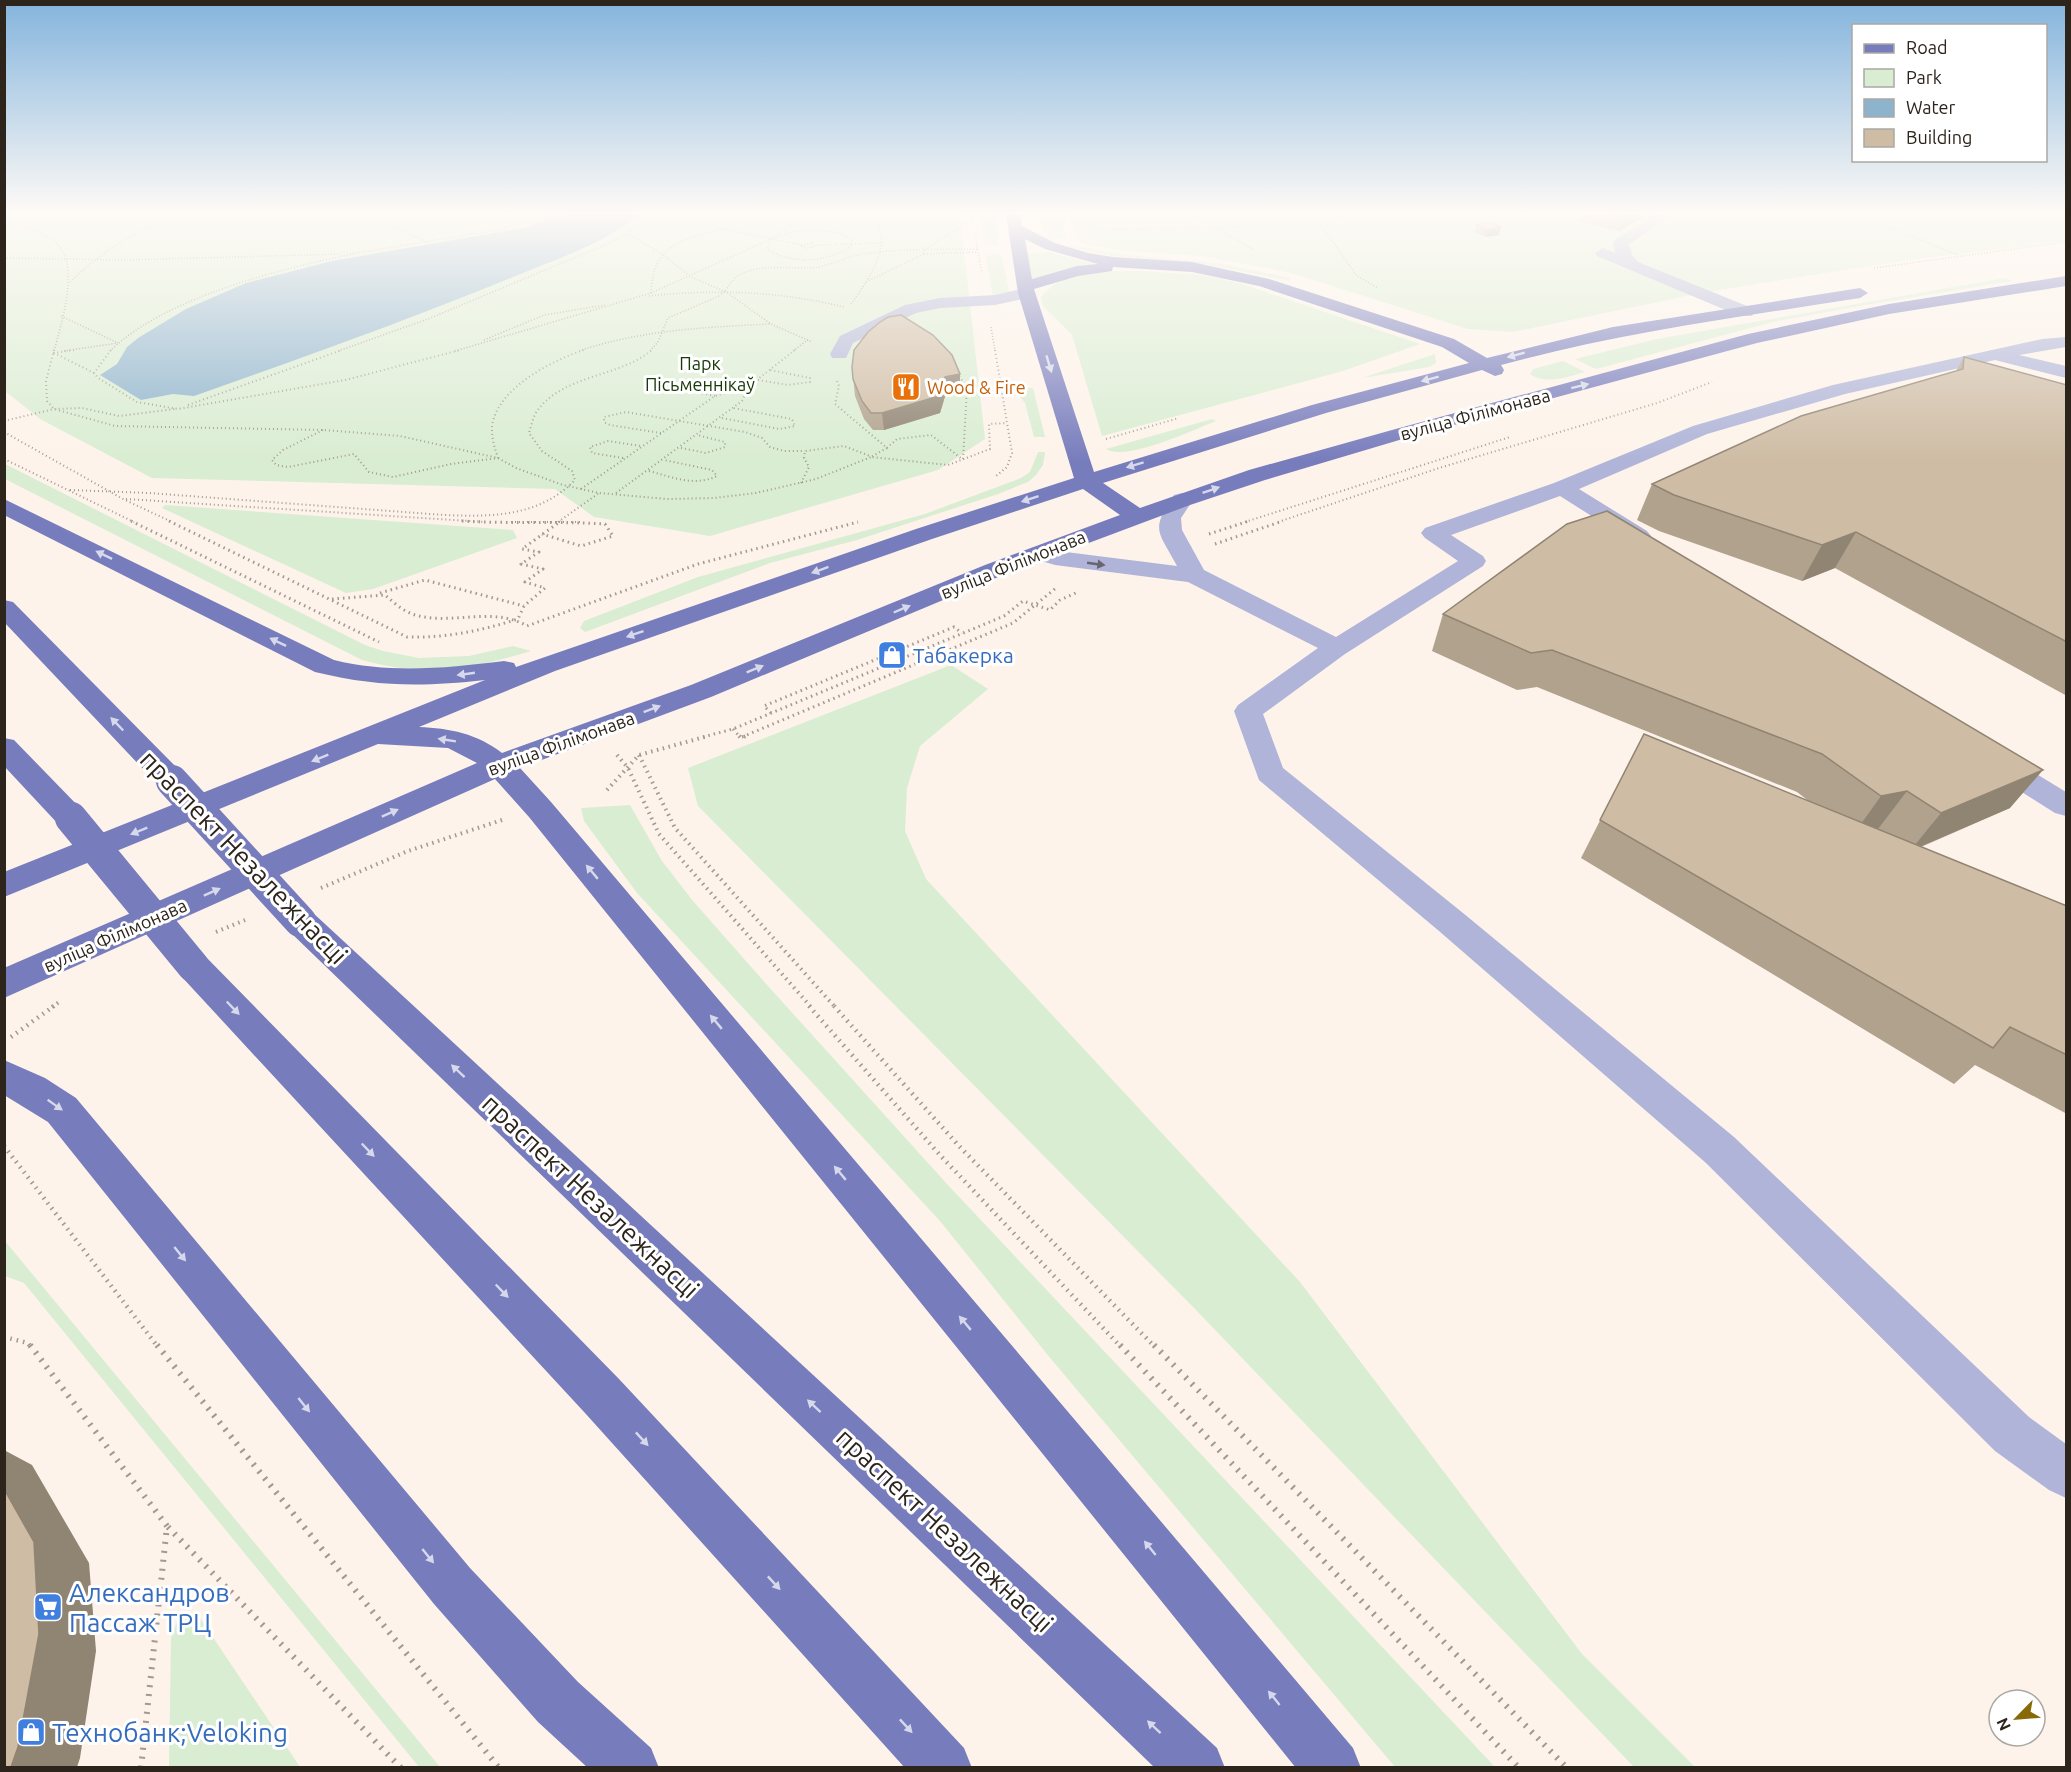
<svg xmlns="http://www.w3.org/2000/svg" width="2071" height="1772" font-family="Ubuntu,sans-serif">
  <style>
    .green { fill: #d9edd2 }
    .water { fill: #8eb4cd }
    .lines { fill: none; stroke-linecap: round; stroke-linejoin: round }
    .path-far5 { stroke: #a29990; stroke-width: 1.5; stroke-dasharray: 1 2; stroke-linecap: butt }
    .path-far4 { stroke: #a29990; stroke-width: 2; stroke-dasharray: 1 3; stroke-linecap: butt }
    .path-far3 { stroke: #a29990; stroke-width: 3; stroke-dasharray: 1.5 4; stroke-linecap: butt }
    .path-far2 { stroke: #a29990; stroke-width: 4; stroke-dasharray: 1.5 4.5; stroke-linecap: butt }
    .path-far1 { stroke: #a29990; stroke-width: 4.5; stroke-dasharray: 1.5 5; stroke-linecap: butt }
    .path { stroke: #a29990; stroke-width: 6; stroke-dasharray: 2 7; stroke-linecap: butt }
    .minor { fill: #afb4d8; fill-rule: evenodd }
    .major { fill: #777cbc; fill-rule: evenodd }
    .major-bridge { stroke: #777cbc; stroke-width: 32 }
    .wall { fill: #b1a28d }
    .shaded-wall { fill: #908473 }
    .building { fill: #cebca4; stroke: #908473; stroke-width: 1.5 }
    .oneway { fill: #d6d8eb }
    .oneway2 { fill: #686571 }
    .labels { text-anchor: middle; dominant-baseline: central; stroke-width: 6; stroke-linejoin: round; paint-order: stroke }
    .far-park-label { font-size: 18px; fill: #183908; stroke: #fff }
    .far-food-label { font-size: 18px; fill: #c56008; stroke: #fff; text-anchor: start }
    .far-street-label { font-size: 18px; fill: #2d251c; stroke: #fff }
    .shop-label { font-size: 21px; fill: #366cbe; stroke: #fff; text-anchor: start }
    .near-street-label { font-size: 26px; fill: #2d251c; stroke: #fff }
    .near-shop-label { font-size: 26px; fill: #366cbe; stroke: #fff; text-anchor: start }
  </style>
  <rect width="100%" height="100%" fill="#fdf3ea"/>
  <!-- green -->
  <g class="green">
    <path d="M4,214H960L985,439L938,470L710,536L594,517L555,489L152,478L40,419L5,391Z"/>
    <path d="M979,214H990L994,219L999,246L985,244Z"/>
    <path d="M1069,214H2066V241L1902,261L1706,292L1513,332L1468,329L1298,275L1268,268L1201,256L1123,251L1091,245L1081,242L1076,235Z"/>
    <path d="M1061,215L1067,237L1054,240L1043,230L1039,218Z"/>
    <path d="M1071,245L1120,254L1223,264L1290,278L1291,281L1205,264L1112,256L1067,246Z"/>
    <path d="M1048,252L1094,264V265L1056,272L1033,281L1025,254Z"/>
    <path d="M993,254H1001L1010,295L993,297L986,257Z"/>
    <path d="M1142,271L1201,275L1239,283L1420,344L1343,371L1102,436L1072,335L1043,306L1041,297C1045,293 1050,287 1055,284C1075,269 1118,271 1142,271Z"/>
    <path d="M2005,278L2012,281L1866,305L1773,322L1596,369L1575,359L1657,339Z"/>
    <path d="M1435,354L1436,363L1429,367L1362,378Z"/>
    <path d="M1563,361L1585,372C1568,377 1546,385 1530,374L1533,369Z"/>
    <path d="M1012,387L1033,388L1045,437H1034L1025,403Z"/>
    <path d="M1212,419L1216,421C1195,429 1126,462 1106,449Z"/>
    <path d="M1038,452H1045L1043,465L1036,475L1028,482L998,494L857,540L770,563L585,632L580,628L584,621L698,577L925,514L1021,478L1030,472Z"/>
    <path d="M5,464L365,645L383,651L419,658L469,656L513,646L531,651C466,670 429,678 362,660L5,479Z"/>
    <path d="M165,505L513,530L517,538L373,589L346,593L162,508Z"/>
    <path d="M951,665L988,689L920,746L907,788L905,831L926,879L1300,1282L1582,1654L1695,1767H1634L1197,1311L698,806L688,768Z"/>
    <path d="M630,805L662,861L693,901L768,986L947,1184L1495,1767H1395L1051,1359L940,1221L637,893L584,821L581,808Z"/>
    <path d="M4,1241H5L440,1767H419L24,1283L5,1276Z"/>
    <path d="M196,1612L300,1767H169L171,1638L180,1613Z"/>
  </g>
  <!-- water -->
  <path class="water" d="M567,214H639C603,245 556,259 513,277C408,320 302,358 194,396L173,394L141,400L100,375L117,364L127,347L138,338L186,309L246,283L332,261L523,228Z"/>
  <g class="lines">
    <!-- path-far5 -->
    <g class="path-far5">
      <path d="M365,214L425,241"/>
      <path d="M698,214L699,220L723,229L802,245"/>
      <path d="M912,214L926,220"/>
      <path d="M971,214L982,273"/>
      <path d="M1063,214L1066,223"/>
      <path d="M1192,214L1254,250"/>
      <path d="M1330,214L1317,220L1357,276L1378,288"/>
      <path d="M1856,214L1958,255"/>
      <path d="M1064,216L1119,214"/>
      <path d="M4,222C23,227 51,232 62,250C77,274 61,325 54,351"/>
      <path d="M880,225L929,221L973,224"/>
      <path d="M1100,229L1216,228L1384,214"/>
      <path d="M818,230L840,233L852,240V245C828,263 792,265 767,249L771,239L792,232Z"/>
      <path d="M627,234L661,253L691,277L726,292L771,324L812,342"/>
      <path d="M812,243L815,246L807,248L800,246Z"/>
      <path d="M816,245L883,243"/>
      <path d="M350,254L492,231L555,214"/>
      <path d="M924,254L978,252"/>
      <path d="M4,258L124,260L340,254"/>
      <path d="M1874,268L2066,242"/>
      <path d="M70,282C104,249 139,229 184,214"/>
      <path d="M866,282L924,254L923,251L964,224"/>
      <path d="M651,293C653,243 682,240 723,229"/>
      <path d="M649,296C715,289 779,291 844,307"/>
      <path d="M851,304C869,278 896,243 871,214"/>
      <path d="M61,316L118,343"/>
      <path d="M991,327L995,351"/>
      <path d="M484,340L544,315L605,305"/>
      <path d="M64,351L118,343"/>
      <path d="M110,351C164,298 279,269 353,254"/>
      <path d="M338,351L428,319L605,245L627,234L649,214"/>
      <path d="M455,351L651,293L771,239L809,214"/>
      <path d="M579,351C641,330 706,327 771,324"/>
      <path d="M650,351L658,342L668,318L719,296C729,290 730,279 741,274C765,263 793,270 819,267C834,264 848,256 863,254C901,248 940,250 978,249"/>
      <path d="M793,351L809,339"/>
    </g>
    <!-- path-far4 -->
    <g class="path-far4">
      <path d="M54,350L46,381L47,401L54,409L115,426L324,430L400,436L498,458L516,468L563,485L599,493L667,499L714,498L756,493L816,479L871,457"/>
      <path d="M74,350L54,353L94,373"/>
      <path d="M111,350L94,373L98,378L137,402L178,409L345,380L460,350"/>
      <path d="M995,350L1012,453L1007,467L996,476"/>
      <path d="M957,373L967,388L963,460"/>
      <path d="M758,380L788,385L810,382V378L770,370"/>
      <path d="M837,381L839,386L835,404L887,448L871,457L948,465L990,449L989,424L1007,423"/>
      <path d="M715,396L691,391L687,386L708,380L745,385"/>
      <path d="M188,405L342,350"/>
      <path d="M722,418L779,429L795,426L792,419L733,408"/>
      <path d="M4,421L54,409L82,408L119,416L175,409"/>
      <path d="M323,430L283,450L272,460L276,465L288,467L354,454L369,472L393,477L451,464L498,458C494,446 490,434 493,421C502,386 553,360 584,350"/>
      <path d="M4,432L123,499L172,522"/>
      <path d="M661,433L610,425L604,422V417L626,412L745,432L762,438L770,447L784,451H805"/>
      <path d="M1106,439L1179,418"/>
      <path d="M681,448L706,453L725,447V442L697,435"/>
      <path d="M887,448L897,439L931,435L962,459"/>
      <path d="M623,458L592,453L590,447L608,441L641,446"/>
      <path d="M4,459L134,522"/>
      <path d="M649,471C672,477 694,487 717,476L712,470L664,460"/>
      <path d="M801,483L809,467L804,458L805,451L844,446L870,456"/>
      <path d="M581,489L715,396L749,386L795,350"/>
      <path d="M70,490L149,493L444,515C492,517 539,517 575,480L572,471L542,451L529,433C531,426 533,417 537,411C564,374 618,378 652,350"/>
      <path d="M616,493L742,401L749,386"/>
      <path d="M126,499L485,522"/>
      <path d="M511,522H582"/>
      <path d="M558,522L599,493"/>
      <path d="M1245,522L1510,437"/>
      <path d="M1278,522L1439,468L1657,403L1712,382"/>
    </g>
    <!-- path-far3 -->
    <g class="path-far3">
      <path d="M131,521L379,642"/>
      <path d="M169,521L407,637C447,638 480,631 518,619L524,606L545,588L525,582L543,569L521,564L539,552L522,549L561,521"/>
      <path d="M462,521C510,524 557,521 605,524L613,536L581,546L542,534"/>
      <path d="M1209,534L1249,521"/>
      <path d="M1215,544L1283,521"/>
      <path d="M380,593L425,580L524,606"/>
      <path d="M332,599L385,595C393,602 402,610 412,614C450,627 491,605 527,626L698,564L858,522"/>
      <path d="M771,713L764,706L954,627L962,633"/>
      <path d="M733,729L740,737"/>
      <path d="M703,737L733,729L1004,616L1023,601L1050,610L1060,600L1078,592"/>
      <path d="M742,737L1013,623L1056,588"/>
    </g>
    <!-- path-far2 -->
    <g class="path-far2">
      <path d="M739,736L741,738L746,736"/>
      <path d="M617,755L628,768L659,834L811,1007"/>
      <path d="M639,755L675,828L835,1007"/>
      <path d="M607,790L639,755L708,736"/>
      <path d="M321,888L408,851L502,820"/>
      <path d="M216,932L245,920"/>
      <path d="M52,1007L59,1002"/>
    </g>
    <!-- path-far1 -->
    <g class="path-far1">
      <path d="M809,1006L939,1154L1121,1347"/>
      <path d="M834,1006L959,1146L1155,1347"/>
      <path d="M11,1037L54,1006"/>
      <path d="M4,1146L158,1347"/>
      <path d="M4,1337L28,1343L31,1347"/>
    </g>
    <!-- path -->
    <g class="path">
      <path d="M30,1345L167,1526L141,1768"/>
      <path d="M157,1345L499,1768"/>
      <path d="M1120,1345L1519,1768"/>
      <path d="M1154,1345L1567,1768"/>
      <path d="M168,1527L401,1768"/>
    </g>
    <!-- minor -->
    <g class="minor">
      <path d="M1656,214L1671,216L1629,244L1632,255L1638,262L1752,308L1755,312L1752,316H1740L1597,256L1595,253L1603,248L1615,253L1613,242L1616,239Z"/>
      <path d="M1026,288L1032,289L1034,293L1032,297L995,305L940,308L916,313L853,343L846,358H832L830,354L840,336L905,305L940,298L995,295Z"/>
      <path d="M2066,337V347L2019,355L2066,366V378L1995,360L1845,394L1707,434L1579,489L1647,531L1651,536L1647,541L1639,543L1631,541L1560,496L1451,535L1483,556L1486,561L1483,566L1345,654L1263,714L1283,768L1463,913L1734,1137L2029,1417L2066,1444V1498L2049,1490L1995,1451L1706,1163L1439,931L1259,780L1234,711L1238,705L1318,648L1188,582L1055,565L1031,558L1027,553L1031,548L1039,546L1058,551L1177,566C1158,530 1150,531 1174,495L1182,493L1190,495L1193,500L1181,518L1182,530L1204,570L1336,637L1458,561L1425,538L1421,533L1425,528L1554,483L1693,426L1833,385L2042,339Z"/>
      <path d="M1994,751L2004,754L2066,792V816L2055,813L1984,768L1979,761L1984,754Z"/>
    </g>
    <!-- major -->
    <g class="major">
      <path d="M1006,214H1020L1022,226L1055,243L1088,253L1113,257L1192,262L1269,279L1454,339L1487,358L1613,327L1860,288L1868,293L1860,298C1739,317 1619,333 1501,365L1504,370L1502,374L1495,376L1482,370L1326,413L1103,483L1140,508L1249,470L1392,430L1748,334L1889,304L2066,276V286L1889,314L1757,343L1406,438L1265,480L1190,505L1003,575L711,697L520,768L551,802L1353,1748L1361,1768H1296L529,817L495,779L4,998V968L477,763L448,748L378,744L4,897V872L485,680C422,687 377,687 315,672L4,515V499L334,660C391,674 447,668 504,661L514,663L516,667L916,529L1074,478L1018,293ZM1025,239L1045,249L1098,264L1077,266L1032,279ZM1113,267L1192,272L1259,286L1442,347L1469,363L1312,405L1094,472L1034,289L1078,276L1112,271ZM1083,489L1120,515L985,565L691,685L502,753C478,734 449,728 419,727L555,671L932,539Z"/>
      <path d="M4,600L13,602L183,774L187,781L183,788L172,791L161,788L4,622Z"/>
      <path d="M4,738L14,740L82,810L87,818L82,826L71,829L60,826L4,766Z"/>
      <path d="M300,908L312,912L1217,1748L1225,1768H1155L288,930L283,921L288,912Z"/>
      <path d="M193,952L205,956L619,1379L964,1748L972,1768H905L585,1413L181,976L175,966L181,956Z"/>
      <path d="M4,1060L45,1078L76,1098L470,1568L578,1682L651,1748L659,1768H588L538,1722L434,1604L48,1122L4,1095Z"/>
    </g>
    <!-- major-bridge -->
    <g class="major-bridge">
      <path d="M172,781L300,921"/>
      <path d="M71,818L193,966"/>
    </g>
  </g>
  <!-- wall -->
  <g class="wall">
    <path d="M1582,214H1644L1642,218L1619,231L1579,222Z"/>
    <path d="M1476,225L1499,235L1485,237L1475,232Z"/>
    <path d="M1964,357L2067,385V696L1835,568L1802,581L1659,531L1637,520L1652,484L1956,371Z"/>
    <path d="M852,367L960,391L946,393L940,413L884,430H873L864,419L855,396Z"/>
    <path d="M1567,524L2010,808L1921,847L2067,906V1114L1975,1065L1954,1084L1581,858L1644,734L1810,802L1797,792L1537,687L1517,690L1432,651L1443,614Z"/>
  </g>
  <!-- shaded-wall -->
  <g class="shaded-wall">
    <path d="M1628,214H1644L1642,218L1619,231L1624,217Z"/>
    <path d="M1501,227L1499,235L1485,237L1487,230Z"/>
    <path d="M960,374V391L946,393L940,413L884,430L882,413L945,377Z"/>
    <path d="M1856,532L1835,568L1802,581L1822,545Z"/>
    <path d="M2043,770L2010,808L1910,851L1941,813Z"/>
    <path d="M1907,791L1878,829L1853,835L1881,796Z"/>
    <path d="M4,1450L32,1465L89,1563L96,1651L80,1758L77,1767H11L4,1489Z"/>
  </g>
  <!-- building -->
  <g class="building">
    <path d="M1613,214H1628L1624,217Z"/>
    <path d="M1491,222L1501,227L1487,230L1476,225Z"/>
    <path d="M901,315L933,335L952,355L960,374L945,377L939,396L882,413H871L862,401L853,379L852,367L854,350L868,332L880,322L888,317Z"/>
    <path d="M1964,357L2067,385V642L1856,532L1822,545L1674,495L1652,484L1801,416L1963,369Z"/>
    <path d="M1607,511L2043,770L1941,813L1907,791L1881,796L1822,754L1552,650L1531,653L1443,614L1567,524Z"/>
    <path d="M1644,734L2067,906V1055L2010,1027L1993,1048L1600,820Z"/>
    <path d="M4,1489L34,1542L39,1634L18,1747L11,1767H4Z"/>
  </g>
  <!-- one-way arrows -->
  <defs><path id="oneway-solid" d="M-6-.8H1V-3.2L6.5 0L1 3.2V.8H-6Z" transform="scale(1.5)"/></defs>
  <g class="oneway">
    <use href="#oneway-solid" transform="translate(1516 355) rotate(165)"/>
    <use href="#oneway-solid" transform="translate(1049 364) rotate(73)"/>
    <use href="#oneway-solid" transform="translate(1430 379) rotate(165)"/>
    <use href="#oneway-solid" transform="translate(1580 386) rotate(-14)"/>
    <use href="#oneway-solid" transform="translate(1135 465) rotate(163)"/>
    <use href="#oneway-solid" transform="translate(1211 490) rotate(-19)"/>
    <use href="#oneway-solid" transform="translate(1030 499) rotate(162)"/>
    <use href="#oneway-solid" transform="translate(104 555) rotate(-154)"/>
    <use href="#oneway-solid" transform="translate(820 570) rotate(160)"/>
    <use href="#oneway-solid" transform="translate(902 609) rotate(-23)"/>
    <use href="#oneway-solid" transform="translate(635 634) rotate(161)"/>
    <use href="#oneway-solid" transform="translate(278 642) rotate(-154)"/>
    <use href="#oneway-solid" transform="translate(755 669) rotate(-22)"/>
    <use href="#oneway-solid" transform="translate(466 674) rotate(172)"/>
    <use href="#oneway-solid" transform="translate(652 709) rotate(-21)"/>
    <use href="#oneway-solid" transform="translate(117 724) rotate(-134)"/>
    <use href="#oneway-solid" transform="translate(447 740) rotate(-171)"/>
    <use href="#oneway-solid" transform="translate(320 758) rotate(158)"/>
    <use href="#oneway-solid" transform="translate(390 813) rotate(-24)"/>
    <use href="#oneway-solid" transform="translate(139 831) rotate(158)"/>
    <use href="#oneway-solid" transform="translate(592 872) rotate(-130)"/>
    <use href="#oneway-solid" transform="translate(212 892) rotate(-24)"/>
    <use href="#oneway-solid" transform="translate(233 1008) rotate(46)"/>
    <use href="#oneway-solid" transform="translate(716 1022) rotate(-130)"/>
    <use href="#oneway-solid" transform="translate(458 1071) rotate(-137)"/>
    <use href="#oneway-solid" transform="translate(55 1105) rotate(35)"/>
    <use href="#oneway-solid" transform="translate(368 1150) rotate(46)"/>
    <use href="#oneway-solid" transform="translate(840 1173) rotate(-130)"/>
    <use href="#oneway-solid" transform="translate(180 1254) rotate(51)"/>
    <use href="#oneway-solid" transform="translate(502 1291) rotate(46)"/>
    <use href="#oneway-solid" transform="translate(965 1323) rotate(-130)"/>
    <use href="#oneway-solid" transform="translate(304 1405) rotate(51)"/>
    <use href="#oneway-solid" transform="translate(814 1406) rotate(-137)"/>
    <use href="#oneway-solid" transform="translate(642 1439) rotate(47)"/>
    <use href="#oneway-solid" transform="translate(1150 1548) rotate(-129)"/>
    <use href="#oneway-solid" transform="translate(428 1556) rotate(51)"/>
    <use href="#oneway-solid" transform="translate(774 1583) rotate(47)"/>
    <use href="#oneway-solid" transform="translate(1274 1698) rotate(-129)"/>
    <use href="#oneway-solid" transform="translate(906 1726) rotate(47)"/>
    <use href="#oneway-solid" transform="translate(1154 1727) rotate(-137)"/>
  </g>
  <use class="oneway2" href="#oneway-solid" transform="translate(1096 564) rotate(8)"/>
  <!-- sky -->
  <linearGradient id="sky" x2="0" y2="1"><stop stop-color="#84b4dd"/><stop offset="0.46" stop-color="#fefaf6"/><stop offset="1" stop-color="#fefaf6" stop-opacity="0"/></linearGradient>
  <rect width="2071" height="462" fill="url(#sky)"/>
  <!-- icons -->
  <defs>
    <g id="restaurant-square" transform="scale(1.5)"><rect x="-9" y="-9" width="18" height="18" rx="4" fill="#e8710a" stroke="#fff"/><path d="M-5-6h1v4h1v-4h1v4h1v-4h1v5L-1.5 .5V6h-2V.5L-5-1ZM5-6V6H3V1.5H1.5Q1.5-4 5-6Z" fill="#fff"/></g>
    <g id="shop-square" transform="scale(1.5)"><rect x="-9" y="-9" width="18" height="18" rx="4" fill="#3f7fe0" stroke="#fff"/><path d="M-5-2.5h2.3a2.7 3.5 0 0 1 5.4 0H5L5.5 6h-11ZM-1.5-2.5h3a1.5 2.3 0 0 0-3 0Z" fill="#fff"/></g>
    <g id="supermarket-square" transform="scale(1.5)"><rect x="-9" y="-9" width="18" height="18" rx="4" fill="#3f7fe0" stroke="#fff"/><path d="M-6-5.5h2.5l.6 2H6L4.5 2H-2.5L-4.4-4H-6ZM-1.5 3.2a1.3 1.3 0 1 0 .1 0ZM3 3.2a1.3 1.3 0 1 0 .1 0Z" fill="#fff"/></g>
  </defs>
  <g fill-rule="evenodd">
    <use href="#restaurant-square" x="906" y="387"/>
    <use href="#shop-square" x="892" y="655"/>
    <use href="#supermarket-square" x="48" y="1607"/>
    <use href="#shop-square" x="31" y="1732"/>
  </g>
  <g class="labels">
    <!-- far-park labels -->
    <g class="far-park-label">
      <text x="700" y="363">Парк<tspan x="700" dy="21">Пісьменнікаў</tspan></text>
    </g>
    <!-- far-food labels -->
    <g class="far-food-label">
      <text x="927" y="387">Wood &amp; Fire</text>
    </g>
    <!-- far-street labels -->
    <g class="far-street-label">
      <text transform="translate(1475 414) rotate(-15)">вуліца Філімонава</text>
      <text transform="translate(1013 564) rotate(-22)">вуліца Філімонава</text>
      <text transform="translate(561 743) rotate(-20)">вуліца Філімонава</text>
      <text transform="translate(115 935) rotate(-24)">вуліца Філімонава</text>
    </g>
    <!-- shop labels -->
    <g class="shop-label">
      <text x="913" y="655">Табакерка</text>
    </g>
    <!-- near-street labels -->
    <g class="near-street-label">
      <text transform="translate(244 857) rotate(46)">праспект Незалежнасці</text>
      <text transform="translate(591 1196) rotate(43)">праспект Незалежнасці</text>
      <text transform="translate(945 1530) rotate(43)">праспект Незалежнасці</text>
    </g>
    <!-- near-shop labels -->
    <g class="near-shop-label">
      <text x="69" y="1592">Александров<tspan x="69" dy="30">Пассаж ТРЦ</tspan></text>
      <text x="52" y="1732">Технобанк;Veloking</text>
    </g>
  </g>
  <!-- border -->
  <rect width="2071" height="1772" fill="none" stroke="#2d251c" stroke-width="12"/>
  <!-- legend -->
  <rect x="1852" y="24" width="195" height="138" fill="#ffffff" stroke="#aba8a4" stroke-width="1.5"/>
  <rect x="1864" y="44" width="30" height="9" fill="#777cbc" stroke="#aba8a4" stroke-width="1.5"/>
  <text x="1906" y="54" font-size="18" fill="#2d251c">Road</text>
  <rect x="1864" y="69" width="30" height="18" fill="#d9edd2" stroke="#aba8a4" stroke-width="1.5"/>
  <text x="1906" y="84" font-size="18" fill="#2d251c">Park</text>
  <rect x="1864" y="99" width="30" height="18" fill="#8eb4cd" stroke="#aba8a4" stroke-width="1.5"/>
  <text x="1906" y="114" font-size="18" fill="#2d251c">Water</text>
  <rect x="1864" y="129" width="30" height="18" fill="#cebca4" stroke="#aba8a4" stroke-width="1.5"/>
  <text x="1906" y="144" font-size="18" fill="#2d251c">Building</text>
  <!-- north arrow -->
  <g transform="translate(2017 1718) rotate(245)"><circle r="28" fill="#ffffff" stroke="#aba8a4" stroke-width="1.5"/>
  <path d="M0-4.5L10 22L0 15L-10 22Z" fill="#876a07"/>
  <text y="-9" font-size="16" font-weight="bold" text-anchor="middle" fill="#2d251c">N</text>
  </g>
</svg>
